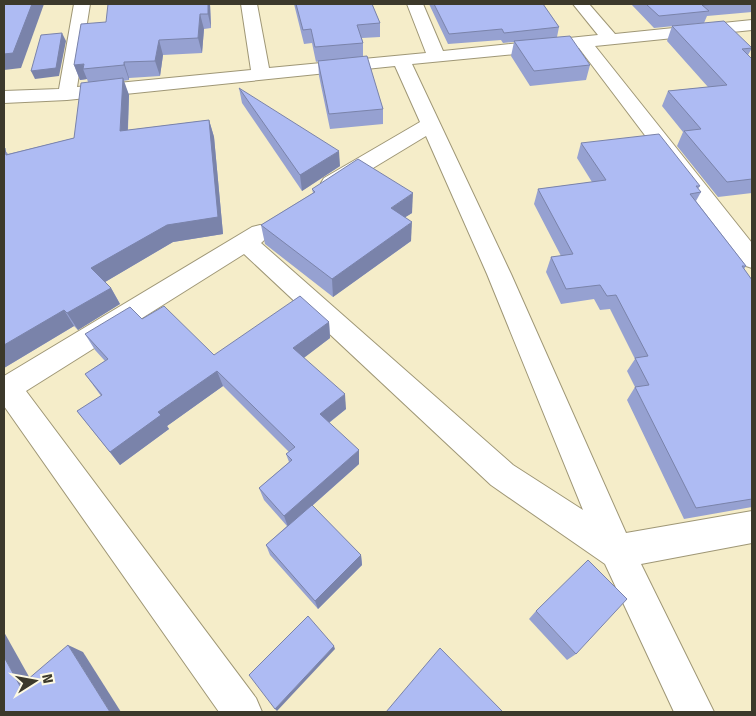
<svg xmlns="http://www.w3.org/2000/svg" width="756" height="716" font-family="'Fira Sans',sans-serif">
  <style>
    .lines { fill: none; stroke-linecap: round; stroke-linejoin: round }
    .minor-casing { stroke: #9f9776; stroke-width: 2 }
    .minor { fill: #fff; fill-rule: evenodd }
    .wall { fill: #96a1d1 }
    .shaded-wall { fill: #7a83aa }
    .building { fill: #aebbf3; stroke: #7a83aa }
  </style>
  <rect width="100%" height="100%" fill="#f5edc9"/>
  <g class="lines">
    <!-- minor casing -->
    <g class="minor-casing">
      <path id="minor" d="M74,4H90L77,87L251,70L241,4H257L269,68L426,53L407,4H423L443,51L598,35L573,4H589L615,34L752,20V30L595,46L752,243V268L743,265L579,48L412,64L511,274L626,533L752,511V543L641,564L714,712H674L605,564L491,485L244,254L26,391L256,698L262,712H219L4,406V376L252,227L260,225L268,227L272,233L261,243L513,465L583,510L487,274L426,136L340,188L332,190L324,188L321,183L324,178L420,122L395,66L67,100L4,103V91L59,89Z"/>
    </g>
    <!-- minor -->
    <use href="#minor" class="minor"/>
  </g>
  <!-- wall -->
  <g class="wall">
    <path d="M210,4L211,28L204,29L202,53L163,55L160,76L129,78V80L123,81L129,95L128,130L209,120L214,137L223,234L173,242L105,282L111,288L120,304L78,330L74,326L4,368V149L8,154L74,138L88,82L87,79L80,80L74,65L106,22Z"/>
    <path d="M294,4H372L380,23V37L362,38L363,43V56L383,109V124L330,129L319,76L318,61L316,62L312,43L304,44Z"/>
    <path d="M429,4H543L559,27L557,37L590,65L586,80L530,86L511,56L514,42L503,43L501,40L448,44Z"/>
    <path d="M631,4H752V12L707,16L704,23L654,28Z"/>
    <path d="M672,26L752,48L748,55L752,59V193L718,197L677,146L683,132L662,106L668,91L708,87L667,41Z"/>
    <path d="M239,88L340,166L302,191L242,103Z"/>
    <path d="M581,143L700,186L698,189L701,192L696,201L746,266L744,269L752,280V507L684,519L627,400L635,387L627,371L635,359L610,309L600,310L594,299L561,304L546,272L551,257L561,256L534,204L538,189L592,182L577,158Z"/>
    <path d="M312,189L412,213L405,217L411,241L333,297L265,244L261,225L313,193Z"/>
    <path d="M142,319L214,355L329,322L330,338L303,358L346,409L329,423L359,464L312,506L361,555L362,565L318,609L270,555L266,545L287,526L264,500L259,488L289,462L286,454L289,452L223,386L167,426L169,429L120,465L77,411L101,396L85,374L105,361L95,350L85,334Z"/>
    <path d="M536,611L576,654L567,660L529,619Z"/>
  </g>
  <!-- shaded-wall -->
  <g class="shaded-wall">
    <path d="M32,4H44L21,68L4,70V54Z"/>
    <path d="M208,4H210L211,28L208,14Z"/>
    <path d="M200,14L204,29L202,53L198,38Z"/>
    <path d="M62,33L66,41L59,76L35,79L31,71Z"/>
    <path d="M159,40L163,55L160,76L155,61Z"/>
    <path d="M124,62L129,78V80L124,65Z"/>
    <path d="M84,64L83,69L87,79L80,80L74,65Z"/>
    <path d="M123,78L129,95L127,148L120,131Z"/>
    <path d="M209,120L214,137L223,234L173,242L100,285L91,268Z"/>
    <path d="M339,151L340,166L302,191L300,175Z"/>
    <path d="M413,193L412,213L390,227L391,208Z"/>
    <path d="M412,222L411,241L333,297L332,279Z"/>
    <path d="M111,288L120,304L78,330L67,313Z"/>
    <path d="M64,310L74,326L4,368V345Z"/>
    <path d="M329,322L330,338L296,364L293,348Z"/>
    <path d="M217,371L223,386L167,426L169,429L120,465L110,452L158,412Z"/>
    <path d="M345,394L346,409L322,428L320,414Z"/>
    <path d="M359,450V464L288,527L284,516Z"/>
    <path d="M361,555L362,565L318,609L315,601Z"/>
    <path d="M4,632L37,691L20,686L4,657Z"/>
    <path d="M68,645L83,652L121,712H110Z"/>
    <path d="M334,646L335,649L277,711L275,709Z"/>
  </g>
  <!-- building -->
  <g class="building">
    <path d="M4,4H32L13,53L4,54Z"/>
    <path d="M108,4H208V14H200L198,38L159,40L155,61L124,62V65L83,69L84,64L74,65L81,24L106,22Z"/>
    <path d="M296,4H372L380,23L357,25L363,43L315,47L311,29L303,30Z"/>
    <path d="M434,4H543L559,27L504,33L502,29L449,34Z"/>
    <path d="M646,4H718L702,5L709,11L659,16Z"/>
    <path d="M724,21L752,48L742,49L752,59V179L727,182L684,131L701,129L668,91L727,85L672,26Z"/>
    <path d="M62,33L56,68L31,71L41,35Z"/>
    <path d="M570,36L590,65L534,71L514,41Z"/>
    <path d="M367,56L383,109L329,114L318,61Z"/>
    <path d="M123,78L120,131L209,120L218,217L167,225L91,268L111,288L67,313L64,310L4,345V149L5,148L6,155L74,138L81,83Z"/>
    <path d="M239,88L339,151L300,175Z"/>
    <path d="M659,134L700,186H696L701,192L690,194L746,266H742L752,280V499L696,508L635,387L649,385L635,358L648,356L616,295L607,296L600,285L566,289L551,257L573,254L538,189L606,180L581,143Z"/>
    <path d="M358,159L413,193L391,208L412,222L332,279L261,225L315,192L312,189Z"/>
    <path d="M300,296L329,322L293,348L345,394L320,414L359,450L284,516L259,488L292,460L286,454L295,447L217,371L158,412L161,415L110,452L77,411L102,395L85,374L108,359L85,334L130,307L142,319L164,306L214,355Z"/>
    <path d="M312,505L361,555L315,601L266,545Z"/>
    <path d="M588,560L627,599L576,654L536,611Z"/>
    <path d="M308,616L334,646L275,709L249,675Z"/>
    <path d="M68,645L110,712H4V657L20,686Z"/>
    <path d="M440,648L503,712H386Z"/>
  </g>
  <!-- border -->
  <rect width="756" height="716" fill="none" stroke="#3c392b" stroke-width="10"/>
  <!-- north arrow -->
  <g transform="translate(35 681) rotate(79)" stroke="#fefae4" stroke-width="4" paint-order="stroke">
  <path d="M0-4L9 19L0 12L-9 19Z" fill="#3c392b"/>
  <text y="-8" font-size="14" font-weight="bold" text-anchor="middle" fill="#3c392b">N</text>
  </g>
</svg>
